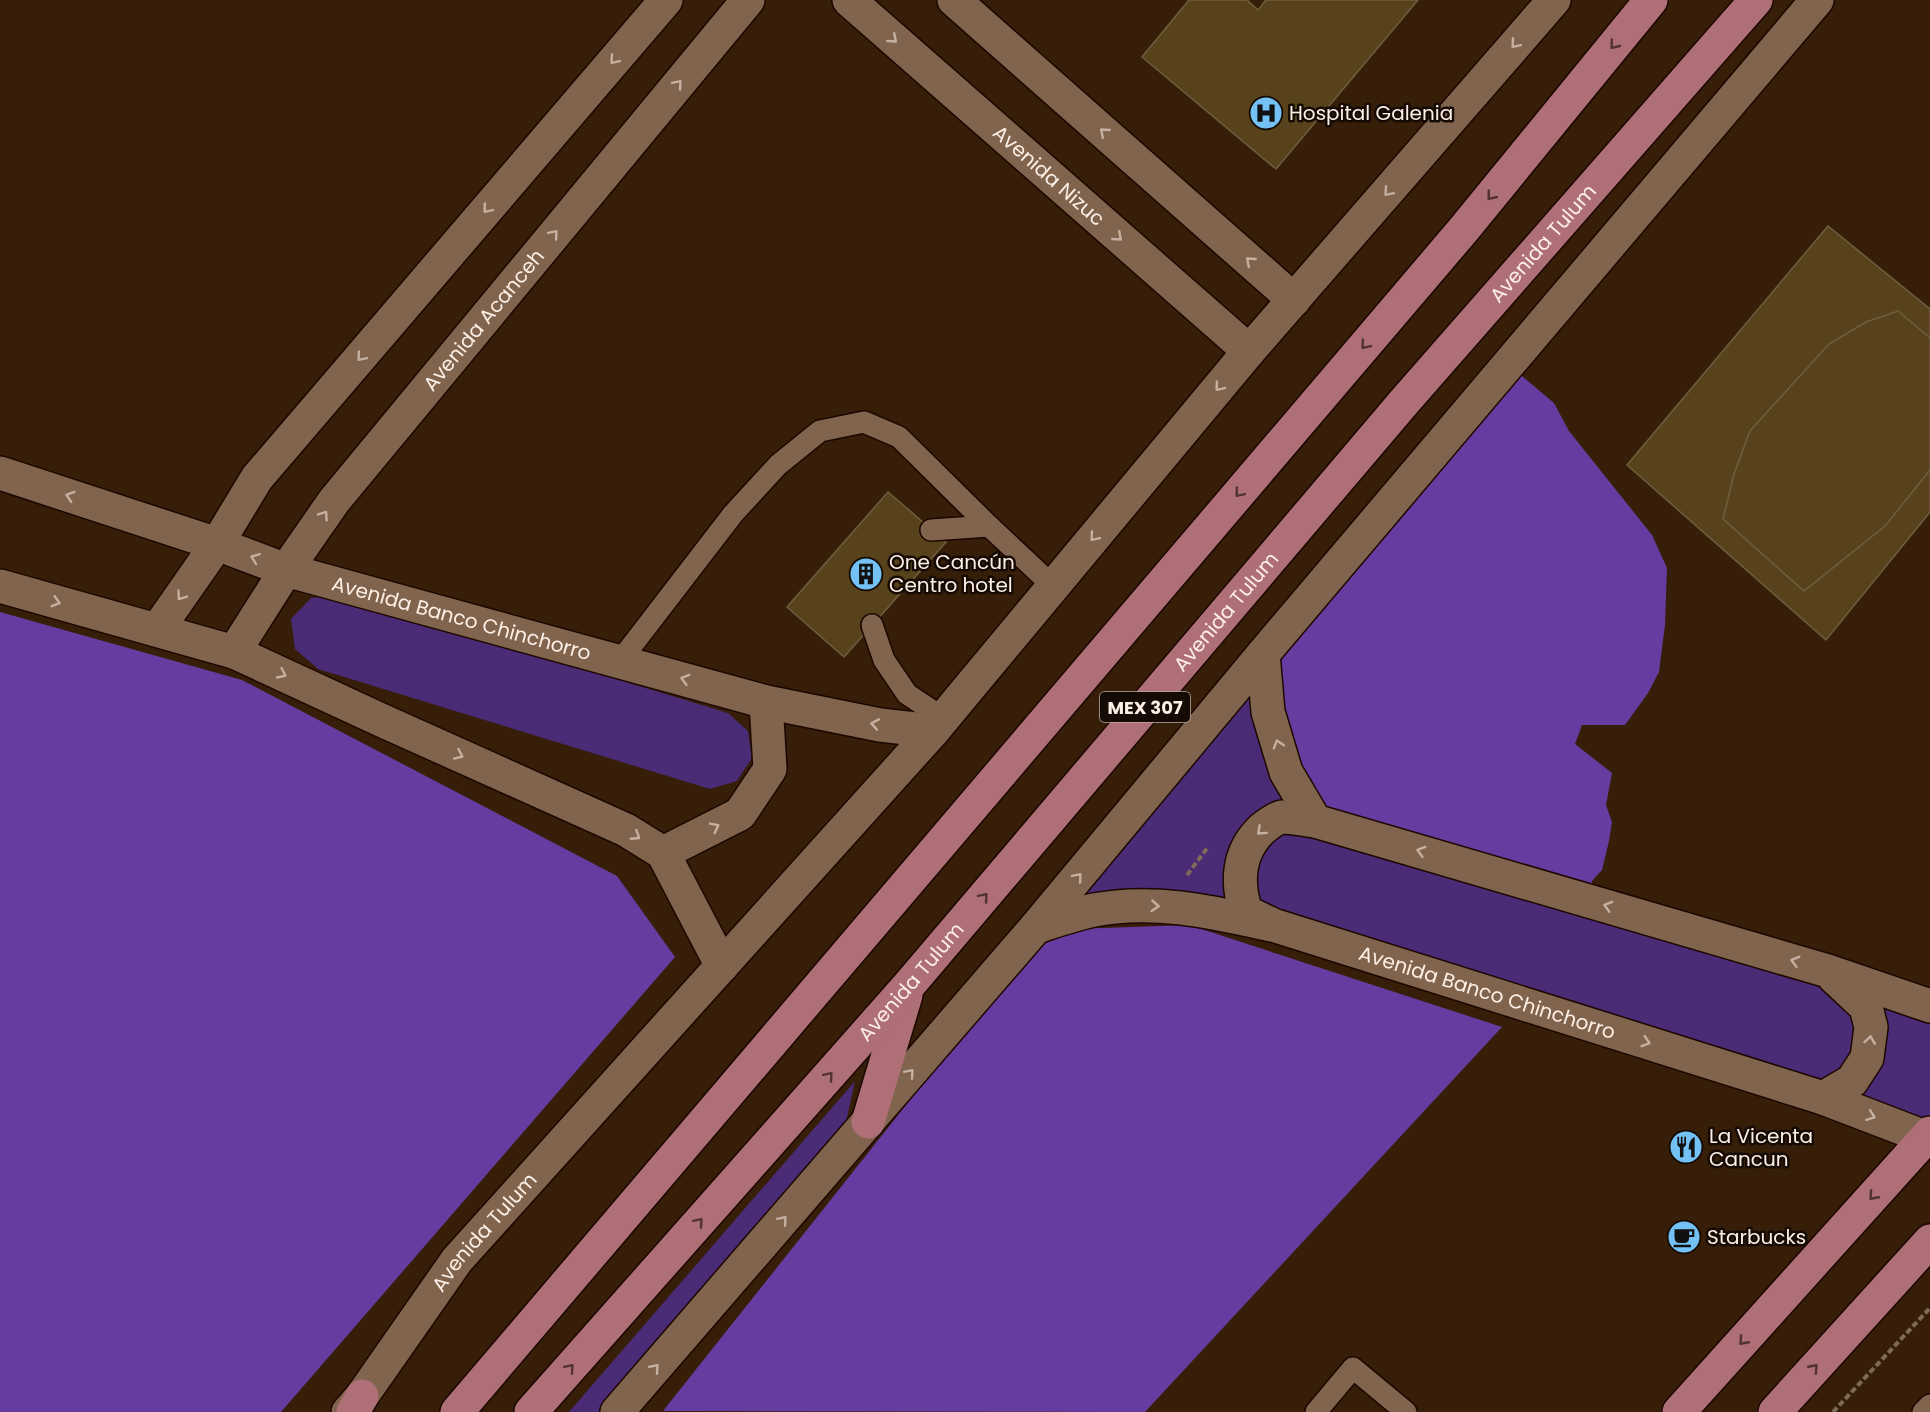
<svg xmlns="http://www.w3.org/2000/svg" width="1930" height="1412" font-family="Poppins,sans-serif">
  <style>
    .green { fill: #4a2b75 }
    .forest { fill: #673ca1 }
    .building { fill: #58421b; stroke: #705e40; stroke-width: 1.5 }
    .lines { fill: none; stroke-linecap: round; stroke-linejoin: round }
    .lane-casing { stroke: #1c0700; stroke-width: 24 }
    .secondary-casing { stroke: #1c0700; stroke-width: 36 }
    .primary-casing { stroke: #1c0700; stroke-width: 36 }
    .path { stroke: #7f6a59; stroke-width: 4; stroke-dasharray: 6 3; stroke-linecap: butt }
    .lane { stroke: #80644d; stroke-width: 21 }
    .secondary { stroke: #80644d; stroke-width: 33 }
    .primary { stroke: #ae6f77; stroke-width: 33 }
    .oneway { stroke: #c5b0a1 }
    .oneway2 { stroke: #523332 }
    .labels { text-anchor: middle; dominant-baseline: central; stroke-width: 5; stroke-linejoin: round; paint-order: stroke }
    .shield { fill: #150b04; stroke: #b7aba2; stroke-width: 1.5 }
    .shield-label { font-size: 18px; font-weight: bold; fill: #fdefe5 }
    .poi-label { font-size: 20px; fill: #fdefe5; stroke: #150b04; text-anchor: start }
    .street-label { font-size: 20px; fill: #fdefe5; stroke: #150b04 }
  </style>
  <rect width="100%" height="100%" fill="#361e08"/>
  <!-- green -->
  <g class="green">
    <path d="M339,595L728,713L748,731L752,758L737,781L710,789L318,669L295,649L291,619L311,598Z"/>
    <path d="M1263,654L1315,821L1930,1006V1133L1196,909L1036,927Z"/>
    <path d="M855,1081L846,1122L604,1412H569Z"/>
  </g>
  <!-- forest -->
  <g class="forest">
    <path d="M1510,366L1554,403L1569,431L1652,535L1667,568L1665,625L1659,672L1648,693L1625,725H1582L1575,744L1612,773L1606,805L1612,822L1609,841L1602,870L1592,881L1591,898L1316,820L1264,654Z"/>
    <path d="M0,612L242,680L617,876L675,957L281,1412H0Z"/>
    <path d="M1189,925L1502,1027L1145,1412L663,1411L1045,930Z"/>
  </g>
  <!-- building -->
  <g class="building">
    <path d="M1189,0H1247L1258,10L1266,0H1418L1276,169L1142,57Z"/>
    <path d="M1828,226L1930,309V512L1826,640L1627,465Z"/>
    <path d="M1898,311L1930,338V470L1885,526L1804,591L1723,519L1734,474L1750,431L1829,344L1866,322Z"/>
    <path d="M888,492L946,542L844,657L787,607Z"/>
  </g>
  <g class="lines">
    <!-- lane casing -->
    <g class="lane-casing">
      <g id="lane">
        <path d="M931,530L989,526"/>
        <path d="M872,625L884,660L907,694L943,718"/>
        <path d="M620,661L733,514L778,465L820,431L864,422L899,437L989,526L1053,586"/>
        <path d="M1316,1412L1353,1368L1406,1412"/>
        <path d="M1923,1412L1930,1405"/>
      </g>
    </g>
    <!-- secondary casing -->
    <g class="secondary-casing">
      <g id="secondary">
        <path id="s1" d="M849,0L1249,351"/>
        <path d="M954,0L1294,300"/>
        <path id="s2" d="M0,473L217,544L286,570L766,702L880,725L933,731"/>
        <path d="M0,586L234,652L381,720L626,830L663,853L722,966"/>
        <path d="M157,630L217,544L257,478L666,0"/>
        <path id="s3" d="M234,652L286,570L334,501L748,0"/>
        <path d="M1263,654L1268,712L1286,772L1315,821L1828,971L1930,1006"/>
        <path d="M663,853L740,814L770,769L766,702"/>
        <path d="M1271,924L1246,912C1236,882 1238,852 1262,829C1267,825 1276,818 1282,817C1293,817 1305,820 1315,821"/>
        <path id="s4" d="M1036,927C1055,921 1075,914 1094,910C1156,898 1216,913 1276,926L1823,1098L1930,1139"/>
        <path d="M1823,1098L1852,1081L1867,1058L1871,1027L1866,1007L1834,977"/>
        <path id="s5" d="M348,1412L362,1396L457,1260L933,731L1249,351L1554,0"/>
        <path d="M617,1412L1036,927L1263,654L1817,0"/>
      </g>
    </g>
    <!-- primary casing -->
    <g class="primary-casing">
      <g id="primary">
        <path d="M868,1122L906,995"/>
        <path d="M353,1412L362,1396"/>
        <path d="M457,1412L1464,229L1651,0"/>
        <path id="s6" d="M531,1412L909,985L1404,402L1756,0"/>
        <path d="M1679,1412L1930,1133"/>
        <path d="M1775,1412L1930,1241"/>
      </g>
    </g>
    <!-- path -->
    <g class="path">
      <path d="M1187,875L1208,847"/>
      <path d="M1833,1412L1930,1308"/>
    </g>
    <!-- lane -->
    <use href="#lane" class="lane"/>
    <!-- secondary -->
    <use href="#secondary" class="secondary"/>
    <!-- primary -->
    <use href="#primary" class="primary"/>
  </g>
  <!-- one-way arrows -->
  <defs><path id="oneway-chevron" d="M-2-3.5L2.5 0L-2 3.5" fill="none" stroke-width="1.6" stroke-linecap="round" stroke-linejoin="round" transform="scale(1.5)"/></defs>
  <g class="oneway">
    <use href="#oneway-chevron" transform="translate(893 39) rotate(41)"/>
    <use href="#oneway-chevron" transform="translate(1515 44) rotate(131)"/>
    <use href="#oneway-chevron" transform="translate(614 60) rotate(130)"/>
    <use href="#oneway-chevron" transform="translate(678 84) rotate(-50)"/>
    <use href="#oneway-chevron" transform="translate(1104 132) rotate(-139)"/>
    <use href="#oneway-chevron" transform="translate(1388 192) rotate(131)"/>
    <use href="#oneway-chevron" transform="translate(487 209) rotate(130)"/>
    <use href="#oneway-chevron" transform="translate(554 234) rotate(-50)"/>
    <use href="#oneway-chevron" transform="translate(1118 237) rotate(41)"/>
    <use href="#oneway-chevron" transform="translate(1250 261) rotate(-139)"/>
    <use href="#oneway-chevron" transform="translate(361 357) rotate(130)"/>
    <use href="#oneway-chevron" transform="translate(1219 387) rotate(130)"/>
    <use href="#oneway-chevron" transform="translate(70 496) rotate(-162)"/>
    <use href="#oneway-chevron" transform="translate(324 515) rotate(-55)"/>
    <use href="#oneway-chevron" transform="translate(1094 537) rotate(130)"/>
    <use href="#oneway-chevron" transform="translate(255 558) rotate(-160)"/>
    <use href="#oneway-chevron" transform="translate(181 596) rotate(125)"/>
    <use href="#oneway-chevron" transform="translate(56 602) rotate(16)"/>
    <use href="#oneway-chevron" transform="translate(282 674) rotate(25)"/>
    <use href="#oneway-chevron" transform="translate(685 679) rotate(-164)"/>
    <use href="#oneway-chevron" transform="translate(875 724) rotate(-170)"/>
    <use href="#oneway-chevron" transform="translate(1278 744) rotate(-107)"/>
    <use href="#oneway-chevron" transform="translate(459 755) rotate(24)"/>
    <use href="#oneway-chevron" transform="translate(715 827) rotate(-27)"/>
    <use href="#oneway-chevron" transform="translate(1261 831) rotate(138)"/>
    <use href="#oneway-chevron" transform="translate(636 836) rotate(33)"/>
    <use href="#oneway-chevron" transform="translate(1421 851) rotate(-164)"/>
    <use href="#oneway-chevron" transform="translate(1078 877) rotate(-50)"/>
    <use href="#oneway-chevron" transform="translate(1155 906) rotate(4)"/>
    <use href="#oneway-chevron" transform="translate(1608 906) rotate(-164)"/>
    <use href="#oneway-chevron" transform="translate(1795 961) rotate(-164)"/>
    <use href="#oneway-chevron" transform="translate(1870 1040) rotate(-82)"/>
    <use href="#oneway-chevron" transform="translate(1646 1042) rotate(17)"/>
    <use href="#oneway-chevron" transform="translate(910 1073) rotate(-49)"/>
    <use href="#oneway-chevron" transform="translate(1871 1116) rotate(21)"/>
    <use href="#oneway-chevron" transform="translate(783 1220) rotate(-49)"/>
    <use href="#oneway-chevron" transform="translate(655 1368) rotate(-49)"/>
  </g>
  <g class="oneway2">
    <use href="#oneway-chevron" transform="translate(1614 45) rotate(129)"/>
    <use href="#oneway-chevron" transform="translate(1491 196) rotate(129)"/>
    <use href="#oneway-chevron" transform="translate(1365 345) rotate(130)"/>
    <use href="#oneway-chevron" transform="translate(1239 493) rotate(130)"/>
    <use href="#oneway-chevron" transform="translate(984 897) rotate(-50)"/>
    <use href="#oneway-chevron" transform="translate(829 1076) rotate(-49)"/>
    <use href="#oneway-chevron" transform="translate(1873 1196) rotate(132)"/>
    <use href="#oneway-chevron" transform="translate(699 1222) rotate(-49)"/>
    <use href="#oneway-chevron" transform="translate(1743 1341) rotate(132)"/>
    <use href="#oneway-chevron" transform="translate(570 1368) rotate(-49)"/>
    <use href="#oneway-chevron" transform="translate(1814 1368) rotate(-48)"/>
  </g>
  <!-- icons -->
  <defs>
    <g id="hospital-disc" transform="scale(1.725)"><circle r="9.5" fill="#73c1f5" stroke="#150b04"/><path d="M-5-5h3v3.5h4V-5h3V5h-3V1.5h-4V5h-3Z" fill="#111"/></g>
    <g id="building-disc" transform="scale(1.725)"><circle r="9.5" fill="#73c1f5" stroke="#150b04"/><path d="M-4-6H4V6H1V3H-1V6H-4ZM-2.5-4.3h1.7v1.8h-1.7ZM.8-4.3h1.7v1.8H.8ZM-2.5-1h1.7V.8h-1.7ZM.8-1h1.7V.8H.8Z" fill="#111"/></g>
    <g id="restaurant-disc" transform="scale(1.725)"><circle r="9.5" fill="#73c1f5" stroke="#150b04"/><path d="M-5-6h1v4h1v-4h1v4h1v-4h1v5L-1.5 .5V6h-2V.5L-5-1ZM5-6V6H3V1.5H1.5Q1.5-4 5-6Z" fill="#111"/></g>
    <g id="cafe-disc" transform="scale(1.725)"><circle r="9.5" fill="#73c1f5" stroke="#150b04"/><path d="M-5.5-4.5H6V0H3Q3 3.5 0 3.5H-2.5Q-5.5 3.5-5.5 0ZM3-3.2v2h1.7v-2ZM-6 4.5H4V6H-6Z" fill="#111"/></g>
  </defs>
  <g fill-rule="evenodd">
    <use href="#hospital-disc" x="1266" y="113"/>
    <use href="#building-disc" x="866" y="574"/>
    <use href="#restaurant-disc" x="1686" y="1147"/>
    <use href="#cafe-disc" x="1684" y="1237"/>
  </g>
  <g class="labels">
    <!-- shield labels -->
    <rect class="shield" x="1100" y="692" width="90" height="30" rx="4.5"/>
    <g class="shield-label">
      <text x="1145" y="707">MEX 307</text>
    </g>
    <!-- poi labels -->
    <g class="poi-label">
      <text x="1289" y="113">Hospital Galenia</text>
      <text x="889" y="562">One Cancún<tspan x="889" dy="23">Centro hotel</tspan></text>
      <text x="1709" y="1136">La Vicenta<tspan x="1709" dy="23">Cancun</tspan></text>
      <text x="1707" y="1237">Starbucks</text>
    </g>
    <!-- street labels -->
    <g class="street-label">
      <text stroke="none"><textPath href="#s1" startOffset="266">Avenida Nizuc</textPath></text>
      <text stroke="none"><textPath href="#s6" startOffset="1546">Avenida Tulum</textPath></text>
      <text stroke="none"><textPath href="#s3" startOffset="416">Avenida Acanceh</textPath></text>
      <text stroke="none"><textPath href="#s6" startOffset="1060">Avenida Tulum</textPath></text>
      <text stroke="none"><textPath href="#s2" startOffset="484">Avenida Banco Chinchorro</textPath></text>
      <text stroke="none"><textPath href="#s6" startOffset="574">Avenida Tulum</textPath></text>
      <text stroke="none"><textPath href="#s4" startOffset="466">Avenida Banco Chinchorro</textPath></text>
      <text stroke="none"><textPath href="#s5" startOffset="226">Avenida Tulum</textPath></text>
    </g>
  </g>
</svg>
